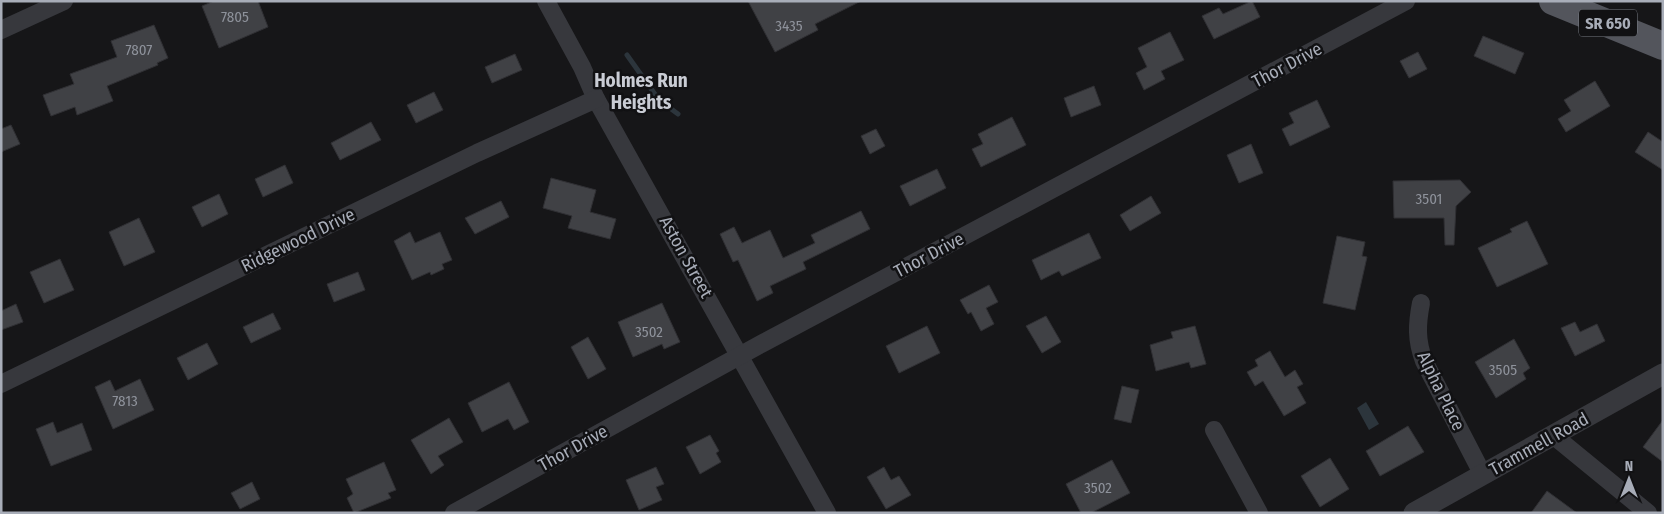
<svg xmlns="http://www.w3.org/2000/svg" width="1664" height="514" font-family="'Fira Sans Condensed',sans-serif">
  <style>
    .water { fill: #2c353c }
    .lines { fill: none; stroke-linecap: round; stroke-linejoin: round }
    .stream { stroke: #2c353c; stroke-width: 5 }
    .building { fill: #404145; stroke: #303034 }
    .minor { stroke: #37383d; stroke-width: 18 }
    .tertiary { stroke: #37383d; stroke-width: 21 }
    .primary { stroke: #53555c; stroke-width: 28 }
    .labels { text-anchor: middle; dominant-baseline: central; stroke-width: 5; stroke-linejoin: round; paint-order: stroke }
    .number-label { font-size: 15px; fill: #8e929b }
    .shield { fill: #111113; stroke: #7b7e86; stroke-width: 1 }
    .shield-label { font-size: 16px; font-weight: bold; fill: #a8adb8 }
    .street-label { font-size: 18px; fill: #a8adb8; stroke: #111113 }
    .neighbourhood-label { font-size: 19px; font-weight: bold; fill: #c9ccd4; stroke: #111113 }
  </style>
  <rect width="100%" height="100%" fill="#161618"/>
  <!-- water -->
  <path class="water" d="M1366,402L1379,424L1369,430L1357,408Z"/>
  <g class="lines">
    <!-- stream -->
    <path class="stream" d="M627,55L659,100L678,114"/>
  </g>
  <!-- building -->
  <g class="building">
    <path d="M214,1H258L268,27L219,48L202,6Z"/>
    <path d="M748,1H861L815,24L818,30L775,52Z"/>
    <path d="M1252,1L1260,17L1214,39L1202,16L1219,8L1223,14Z"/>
    <path d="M154,25L168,58L157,63L158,65L107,86L113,101L77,115L75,107L51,116L43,95L74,84L70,74L117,57L111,41Z"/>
    <path d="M1170,32L1184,60L1161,71L1165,79L1144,90L1136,73L1147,67L1138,48Z"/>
    <path d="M1483,36L1524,53L1515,74L1474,56Z"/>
    <path d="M1418,52L1427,69L1409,78L1400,61Z"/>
    <path d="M515,54L522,70L492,83L485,67Z"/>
    <path d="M1595,81L1610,106L1566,132L1558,119L1571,111L1564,100Z"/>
    <path d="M1094,86L1101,105L1071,117L1064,98Z"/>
    <path d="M434,92L443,110L416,123L407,105Z"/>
    <path d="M1317,100L1330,127L1290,146L1282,129L1294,123L1289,113Z"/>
    <path d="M1012,117L1026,145L981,167L972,149L983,144L978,134Z"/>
    <path d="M371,122L381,140L340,160L331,143Z"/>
    <path d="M11,125L20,144L1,152V129Z"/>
    <path d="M876,129L885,146L870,154L861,136Z"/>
    <path d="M1648,132L1663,142V170L1635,152Z"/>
    <path d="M1251,144L1263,173L1239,183L1227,155Z"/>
    <path d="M285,165L293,183L263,197L255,179Z"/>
    <path d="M937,169L946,188L910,206L900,186Z"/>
    <path d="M551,178L596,190L590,212L616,219L610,239L568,228L572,216L543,208Z"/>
    <path d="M1460,180L1471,192L1456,206L1454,245H1445L1444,218H1394L1393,181Z"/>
    <path d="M219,194L228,214L202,227L192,207Z"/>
    <path d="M1151,196L1161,213L1130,231L1120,215Z"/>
    <path d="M501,201L509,217L475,234L465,218Z"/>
    <path d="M861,211L870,229L803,262L806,269L770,286L773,293L757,301L738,260L733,262L720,234L734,227L742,243L770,230L783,258L815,243L811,235Z"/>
    <path d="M139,218L155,252L124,266L109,232Z"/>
    <path d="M1527,221L1548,264L1497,287L1478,248L1512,232L1510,229Z"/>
    <path d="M410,232L415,243L440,232L452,260L442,264L444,269L431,275L430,272L412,280L394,241Z"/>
    <path d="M1089,233L1101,258L1062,276L1059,271L1041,280L1032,260Z"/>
    <path d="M1337,236L1365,242L1362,256L1367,257L1355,310L1323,303Z"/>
    <path d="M60,259L74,290L44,303L30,272Z"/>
    <path d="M358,272L365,290L334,302L327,284Z"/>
    <path d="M989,285L998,302L986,308L994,324L981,331L971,312L968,314L960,300Z"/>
    <path d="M662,303L680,342L664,349L662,344L633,357L618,322Z"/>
    <path d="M16,304L23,322L1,330V311Z"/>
    <path d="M273,313L281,329L251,343L243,327Z"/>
    <path d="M1046,316L1061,342L1042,353L1026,326Z"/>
    <path d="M1575,322L1580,332L1597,324L1605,341L1575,356L1561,328Z"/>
    <path d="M927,326L940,353L899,373L886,346Z"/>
    <path d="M1195,326L1206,364L1191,368L1189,362L1156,371L1150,345L1173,338L1171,332Z"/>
    <path d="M588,337L606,369L588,379L571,347Z"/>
    <path d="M1514,339L1530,368L1523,373L1526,379L1496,398L1475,362Z"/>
    <path d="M207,343L218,364L188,380L177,358Z"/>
    <path d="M1270,351L1285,377L1295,370L1303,384L1297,387L1306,403L1284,416L1263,381L1255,386L1247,372L1258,366L1255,360Z"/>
    <path d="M140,379L154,410L113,429L95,387L110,380L115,391Z"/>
    <path d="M509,382L529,422L514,430L508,419L482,432L468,403Z"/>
    <path d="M1122,386L1139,390L1131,423L1114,419Z"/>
    <path d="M449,418L463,442L438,456L444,465L431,474L411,440Z"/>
    <path d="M1663,420V462L1643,447Z"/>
    <path d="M53,422L57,433L82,423L92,450L51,466L36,429Z"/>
    <path d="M1408,426L1424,452L1380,476L1366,451Z"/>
    <path d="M710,435L719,451L716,453L721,462L700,474L686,447Z"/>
    <path d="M1330,458L1349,489L1320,507L1301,476Z"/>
    <path d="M1112,460L1130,493L1091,513H1081L1066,484Z"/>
    <path d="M384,462L396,490L388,493L391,498L354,513L347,498L353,494L346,479Z"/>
    <path d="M656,467L664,484L656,487L662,500L639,510L626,480Z"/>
    <path d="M884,467L891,480L899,476L911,495L886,509L867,477Z"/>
    <path d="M252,482L260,499L240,509L231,493Z"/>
    <path d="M1547,491L1577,513H1531Z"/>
  </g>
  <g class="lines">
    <!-- minor -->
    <g class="minor">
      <path d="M546,1L582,67L596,99L827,513"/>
      <path d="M1,30L64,1"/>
      <path d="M1421,303C1417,324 1416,340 1424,361L1483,475"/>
      <path d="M1,384L477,153L596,99"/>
      <path d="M1214,430L1259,513"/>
      <path d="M1554,436L1648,513"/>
      <path d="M454,513L763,343L1406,1"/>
    </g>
    <!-- tertiary -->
    <path class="tertiary" d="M1414,513L1663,374"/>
    <!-- primary -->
    <path class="primary" d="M1553,1L1663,46"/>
  </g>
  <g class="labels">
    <!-- number labels -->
    <g class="number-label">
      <text x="235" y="17">7805</text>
      <text x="789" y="26">3435</text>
      <text x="139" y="50">7807</text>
      <text x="1429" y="199">3501</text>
      <text x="649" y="332">3502</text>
      <text x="1503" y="370">3505</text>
      <text x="125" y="401">7813</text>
      <text x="1098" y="488">3502</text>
    </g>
    <!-- shield labels -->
    <rect class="shield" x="1579" y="9.5" width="58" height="27" rx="4"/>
    <g class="shield-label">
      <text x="1608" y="23">SR 650</text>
    </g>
    <!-- street labels -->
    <g class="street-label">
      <text transform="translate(1287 65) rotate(-28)">Thor Drive</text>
      <text transform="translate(298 240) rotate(-26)">Ridgewood Drive</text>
      <text transform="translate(929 255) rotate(-28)">Thor Drive</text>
      <text transform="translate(686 257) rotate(61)">Aston Street</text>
      <text transform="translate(1441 391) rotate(64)">Alpha Place</text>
      <text transform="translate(1539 444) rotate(-29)">Trammell Road</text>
      <text transform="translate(573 448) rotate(-29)">Thor Drive</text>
    </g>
    <!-- neighbourhood labels -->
    <g class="neighbourhood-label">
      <text x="641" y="80">Holmes Run<tspan x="641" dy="22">Heights</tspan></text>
    </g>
  </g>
  <!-- border -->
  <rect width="1664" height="514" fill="none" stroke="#a8adb8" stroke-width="5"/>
  <!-- north arrow -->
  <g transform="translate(1629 479)" stroke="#111113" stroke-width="4" paint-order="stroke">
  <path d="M0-4L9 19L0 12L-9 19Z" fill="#a8adb8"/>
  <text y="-8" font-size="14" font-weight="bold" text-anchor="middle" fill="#a8adb8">N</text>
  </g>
</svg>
